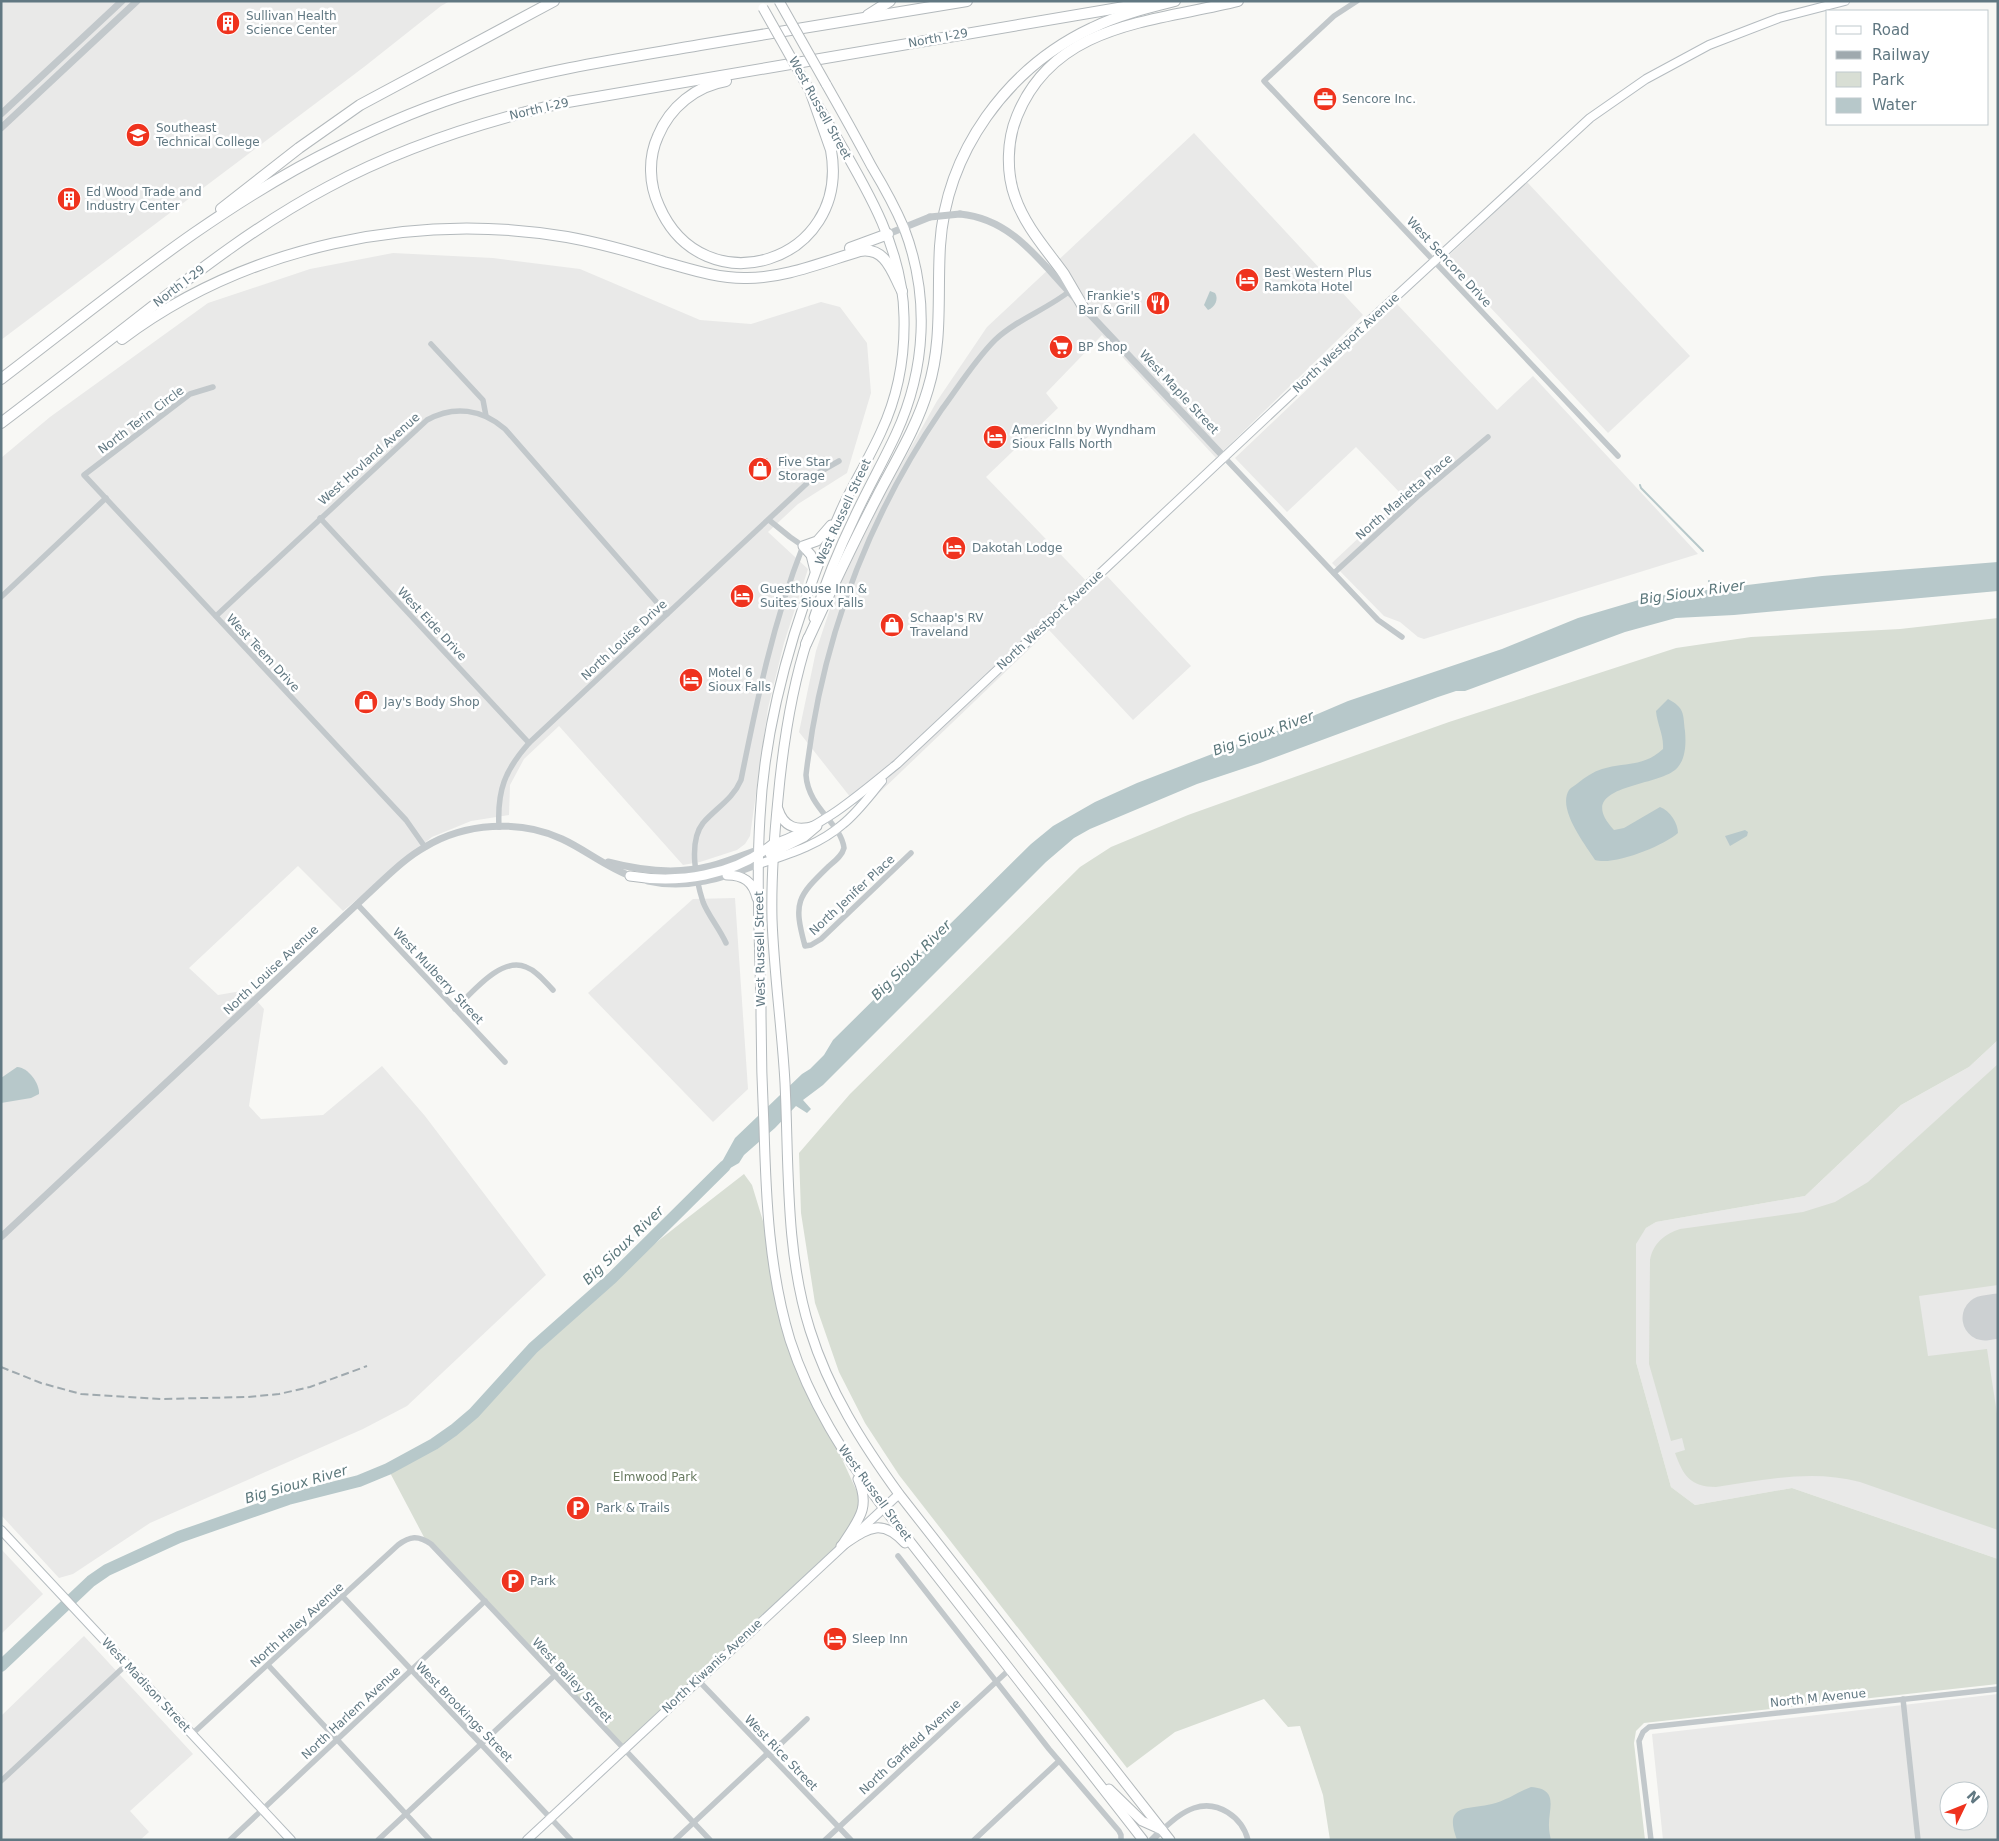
<svg xmlns="http://www.w3.org/2000/svg" width="1999" height="1841" font-family="'DejaVu Sans',sans-serif">
  <style>
    .built { fill: #e9e9e8; fill-rule: evenodd }
    .green { fill: #d8ded4 }
    .water { fill: #b7c8ca }
    .lines { fill: none; stroke-linecap: round; stroke-linejoin: round }
    .stream { stroke: #b7c8ca; stroke-width: 2 }
    .river { stroke: #b7c8ca; stroke-width: 12 }
    .runway { stroke: #ccd0d2; stroke-width: 45 }
    .secondary-casing { stroke: #b5bcc0; stroke-width: 10 }
    .trunk-casing { stroke: #b3b9bc; stroke-width: 11 }
    .motorway-casing { stroke: #b3b9bc; stroke-width: 12 }
    .minor { stroke: #c2c8cb; stroke-width: 5.5 }
    .tertiary { stroke: #c2c8cb; stroke-width: 7 }
    .secondary { stroke: #fff; stroke-width: 8 }
    .trunk { stroke: #fff; stroke-width: 9 }
    .motorway { stroke: #fff; stroke-width: 10 }
    .rail { stroke: #9fa9ae; stroke-width: 2; stroke-dasharray: 8 4; stroke-linecap: butt }
    .trunk-bridge-casing { stroke: #b3b9bc; stroke-width: 11; stroke-linecap: butt }
    .tertiary-bridge { stroke: #c2c8cb; stroke-width: 7 }
    .trunk-bridge { stroke: #fff; stroke-width: 9 }
    .labels { text-anchor: middle; dominant-baseline: central; stroke-width: 5; stroke-linejoin: round; paint-order: stroke }
    .poi-label { font-size: 12px; fill: #617882; stroke: #fff; text-anchor: start }
    .street-label { font-size: 12px; fill: #617882; stroke: #fff }
    .park-label { font-size: 12px; fill: #687a60; stroke: #fff }
    .water-label { font-size: 14px; font-style: italic; fill: #5c787c; stroke: #fff }
  </style>
  <rect width="100%" height="100%" fill="#f8f8f5"/>
  <!-- built -->
  <g class="built">
    <path d="M1,1H450L441,6L364,67L1,340Z"/>
    <path d="M1194,133L1363,315L1216,458L1102,335L1046,393L1058,408L986,477L1093,588L1107,576L1191,666L1133,720L1049,630L879,793L862,812L799,732L816,651L834,597L883,497L937,401L987,327Z"/>
    <path d="M1527,182L1690,356L1608,433L1445,259Z"/>
    <path d="M393,253L493,258L580,269L700,320L751,324L821,302L840,307L867,343L871,393L847,473L798,504L768,532L808,569L784,643L768,708L750,836L745,844L737,850L700,862L683,865L559,726L524,759L510,785L509,815L471,821L432,837L343,911L298,866L189,968L218,995L247,990L264,1009L249,1106L261,1119L323,1115L382,1066L425,1116L546,1275L407,1406L363,1429L150,1523L73,1574L59,1578L1,1515V458L50,417L208,303L310,269Z"/>
    <path d="M1397,304L1497,410L1533,376L1698,554L1424,639L1418,637L1400,622L1384,616L1332,563L1403,496L1356,447L1287,512L1235,458Z"/>
    <path d="M735,898L748,1089L713,1122L588,993L693,899Z"/>
    <path d="M1998,1040V1559L1792,1488L1695,1505L1671,1487L1636,1362V1243L1639,1238L1646,1228L1656,1222L1805,1196L1901,1105L1969,1067Z"/>
    <path d="M1,1549L43,1594L1,1634Z"/>
    <path d="M84,1636L193,1754L130,1811L149,1832L140,1840H1V1716Z"/>
    <path d="M1998,1694V1840H1663L1652,1734ZM1949,1791H1979V1821H1949Z"/>
  </g>
  <!-- green -->
  <g class="green">
    <path d="M1998,618V1040L1969,1067L1901,1105L1805,1196L1656,1222L1646,1228L1636,1244V1362L1671,1487L1695,1505L1792,1488L1998,1559V1684L1644,1723L1636,1731L1634,1743L1645,1840H1330L1323,1795L1300,1726L1288,1727L1264,1699L1175,1732L1127,1768L899,1475L865,1423L839,1372L815,1303L801,1213L799,1153L850,1094L1080,867L1111,847L1188,815L1449,722L1676,648L1751,637L1900,629Z"/>
    <path d="M1998,1064V1285L1919,1296L1928,1356L1987,1349L1998,1420V1530L1860,1482C1812,1469 1764,1480 1716,1487C1690,1487 1683,1475 1675,1453L1685,1450L1682,1438L1671,1441L1649,1364L1650,1260C1653,1243 1665,1234 1680,1229L1803,1212L1835,1202L1868,1182Z"/>
    <path d="M744,1174L752,1185L772,1251L790,1338L821,1413L864,1507L841,1546L623,1749L425,1539L388,1469C411,1456 436,1445 456,1428C492,1398 520,1359 555,1328C615,1273 680,1224 744,1174Z"/>
  </g>
  <!-- water -->
  <g class="water">
    <path d="M1210,291L1215,293C1219,299 1215,307 1208,310L1204,305Z"/>
    <path d="M1998,562V591L1734,615L1676,618L1625,632L1465,691H1456L1438,697L1260,763L1197,784L1090,829L1074,838L1046,862L823,1085L803,1100L811,1109L807,1113L796,1106L775,1128L744,1155L739,1163L713,1178L735,1138L802,1074L810,1069L824,1055L833,1040L1031,844L1053,826L1095,802L1137,783L1238,744L1280,730L1348,701L1502,649L1578,618L1649,597L1822,576Z"/>
    <path d="M1668,699C1685,708 1683,714 1685,731C1686,743 1686,757 1678,767C1662,788 1570,783 1614,830L1624,828L1660,807C1670,811 1678,823 1678,833C1663,846 1614,866 1595,860C1585,844 1557,809 1569,790C1571,787 1576,785 1578,783C1585,777 1593,772 1602,769C1625,762 1644,767 1663,749C1664,735 1657,724 1656,711Z"/>
    <path d="M1745,830L1748,832L1747,836L1730,846L1725,836Z"/>
    <path d="M17,1067C28,1067 40,1084 39,1094L31,1098L1,1103V1078Z"/>
    <path d="M1531,1787C1560,1789 1548,1809 1549,1827C1549,1831 1550,1836 1551,1840H1457C1443,1803 1467,1810 1492,1804C1506,1801 1518,1792 1531,1787Z"/>
  </g>
  <g class="lines">
    <!-- stream -->
    <g class="stream">
      <path d="M1640,485L1641,488L1703,551"/>
      <path d="M1709,581L1710,591"/>
    </g>
    <!-- river -->
    <path class="river" d="M1,1666L91,1581L107,1570L179,1537L288,1499L359,1481L388,1469L434,1444L454,1430L474,1413L533,1348L612,1278L725,1166"/>
    <!-- runway -->
    <path class="runway" d="M1985,1318L1998,1316"/>
    <!-- secondary casing -->
    <g class="secondary-casing">
      <g id="secondary">
        <path d="M773,844C823,827 856,797 897,764L1365,325L1590,118L1646,79L1709,45L1779,18L1845,1"/>
        <path d="M759,864C789,854 819,845 843,824C858,812 870,795 882,781"/>
        <path d="M1,1530L291,1840"/>
        <path d="M527,1840L899,1494"/>
      </g>
    </g>
    <!-- trunk casing -->
    <g class="trunk-casing">
      <g id="trunk">
        <path d="M819,107C856,172 903,239 904,317C905,357 898,396 881,432C870,456 856,480 844,504C824,547 808,590 794,635C776,694 763,756 760,817C756,881 760,945 761,1009C761,1049 762,1088 764,1127C766,1199 769,1271 790,1340C810,1402 844,1455 883,1507L1143,1840"/>
        <path d="M815,571L811,555L803,546L817,541L831,525"/>
        <path d="M814,618C825,583 839,549 855,516C868,488 883,462 896,434C926,369 930,296 904,228C895,207 884,187 872,167C857,139 842,112 826,84"/>
        <path d="M808,638C791,690 783,744 778,799C774,839 771,879 772,919C774,974 782,1028 785,1083C789,1166 785,1251 810,1330C829,1391 862,1443 899,1494L1170,1840"/>
        <path d="M778,809C784,828 797,831 815,826"/>
        <path d="M770,854L804,837L817,826"/>
        <path d="M727,875C744,875 753,882 757,898"/>
        <path d="M630,876C679,884 733,876 773,844"/>
        <path d="M843,1544C858,1520 871,1508 858,1479"/>
        <path d="M841,1546C866,1530 880,1516 905,1543"/>
        <path d="M1109,1789L1142,1821L1162,1830"/>
      </g>
    </g>
    <!-- motorway casing -->
    <g class="motorway-casing">
      <g id="motorway">
        <path d="M868,15L890,1"/>
        <path d="M726,81C696,86 670,107 658,136C648,158 649,184 659,206C703,308 851,263 831,150L811,93"/>
        <path d="M221,209L299,148L360,105L554,1"/>
        <path d="M850,248L888,234"/>
        <path d="M1085,310C1078,298 1071,286 1064,274C1046,249 1025,226 1015,197C1006,172 1007,140 1017,116C1055,22 1155,22 1238,1"/>
        <path d="M122,339C246,246 414,211 567,237C600,243 632,252 664,262C690,269 716,278 744,278C783,279 823,262 860,251C886,247 892,272 902,291"/>
        <path d="M1,379C109,297 215,207 338,147C382,125 429,105 476,91C549,69 625,58 700,45C789,30 878,16 967,1"/>
        <path d="M1,423C47,388 93,353 139,317C199,270 260,223 328,187C402,147 481,122 562,103L1159,1"/>
        <path d="M806,644C829,594 852,545 877,497C895,462 917,427 928,389C943,340 937,296 940,246C946,152 1007,68 1092,28C1118,15 1147,8 1175,1"/>
      </g>
    </g>
    <!-- minor -->
    <g class="minor">
      <path d="M1357,1L1334,16L1264,81L1618,456"/>
      <path d="M431,344L483,400L486,416"/>
      <path d="M213,387L190,394L84,475L406,820L425,847"/>
      <path d="M1224,457L1378,620L1402,637"/>
      <path d="M320,518L529,743"/>
      <path d="M1334,573L1417,497L1488,437"/>
      <path d="M1,597L106,498"/>
      <path d="M216,616L427,420C454,405 482,409 505,429L667,614"/>
      <path d="M499,827C497,790 505,770 529,743L818,473L839,461"/>
      <path d="M911,853L821,939L811,945L805,946C793,902 797,897 829,866C835,861 842,856 844,848C841,823 808,808 806,775C821,643 867,519 942,409C959,386 975,360 995,340C1017,319 1048,309 1071,290"/>
      <path d="M357,904L505,1062"/>
      <path d="M726,943C719,928 708,915 703,902C696,880 688,842 703,823C716,808 733,799 741,780C757,700 773,622 803,546L790,537L769,520"/>
      <path d="M455,1009C472,993 501,956 526,967C537,971 545,982 553,990"/>
      <path d="M898,1556L1049,1749L1119,1831L1121,1835V1840"/>
      <path d="M343,1597L571,1840"/>
      <path d="M268,1665L430,1840"/>
      <path d="M698,1680L851,1840"/>
      <path d="M1903,1699L1918,1840"/>
      <path d="M192,1734L398,1545C410,1536 418,1535 431,1544L710,1840"/>
      <path d="M769,1755L807,1719"/>
      <path d="M1,1781L127,1664"/>
      <path d="M1162,1830C1172,1821 1182,1812 1194,1808C1218,1800 1242,1817 1248,1840"/>
      <path d="M230,1840L485,1601"/>
      <path d="M378,1840L555,1675"/>
      <path d="M675,1840L768,1753"/>
      <path d="M825,1840L1010,1669"/>
      <path d="M974,1840L1059,1761"/>
      <path d="M1651,1840L1639,1741L1643,1732L1649,1727L1998,1689"/>
    </g>
    <!-- tertiary -->
    <g class="tertiary">
      <path d="M1,114L122,1"/>
      <path d="M1,128L137,1"/>
      <path d="M960,214C1013,219 1040,262 1075,298"/>
      <path d="M888,234L930,217"/>
      <path d="M1084,308L1224,457"/>
      <path d="M608,862C642,871 676,875 711,866C729,861 745,854 763,848"/>
      <path d="M648,881C687,890 723,878 759,864"/>
      <path d="M1,1237L383,880C396,868 409,856 425,847C464,823 520,819 562,839C586,850 607,868 633,877"/>
      <path d="M1152,1840L1162,1830"/>
    </g>
    <!-- secondary -->
    <use href="#secondary" class="secondary"/>
    <!-- trunk -->
    <use href="#trunk" class="trunk"/>
    <!-- motorway -->
    <use href="#motorway" class="motorway"/>
    <!-- rail -->
    <path class="rail" d="M1,1367L41,1383L81,1394L161,1399L248,1397L279,1394L310,1387L367,1366"/>
    <!-- trunk-bridge casing -->
    <g class="trunk-bridge-casing">
      <g id="trunk-bridge">
        <path d="M779,1L826,84"/>
        <path d="M763,8L811,93"/>
      </g>
    </g>
    <!-- tertiary-bridge -->
    <path class="tertiary-bridge" d="M930,217L960,214"/>
    <!-- trunk-bridge -->
    <use href="#trunk-bridge" class="trunk-bridge"/>
  </g>
  <!-- icons -->
  <defs>
    <g id="building-disc" transform="scale(1.25)"><circle r="9.5" fill="#ef331e" stroke="#fff"/><path d="M-4-6H4V6H1V3H-1V6H-4ZM-2.5-4.3h1.7v1.8h-1.7ZM.8-4.3h1.7v1.8H.8ZM-2.5-1h1.7V.8h-1.7ZM.8-1h1.7V.8H.8Z" fill="#fff"/></g>
    <g id="office-disc" transform="scale(1.25)"><circle r="9.5" fill="#ef331e" stroke="#fff"/><path d="M-6-3h4V-5.5h4V-3h4V5H-6ZM-1-4.5V-3h2v-1.5ZM-6 0V1H6V0Z" fill="#fff"/></g>
    <g id="university-disc" transform="scale(1.25)"><circle r="9.5" fill="#ef331e" stroke="#fff"/><path d="M0-5L7-2L0 1L-7-2ZM-4 1L0 2.5L4 1V4Q0 6-4 4Z" fill="#fff"/></g>
    <g id="hotel-disc" transform="scale(1.25)"><circle r="9.5" fill="#ef331e" stroke="#fff"/><path d="M-6-4.5h1.5V1H6V5H4.5V3h-9V5H-6ZM-4 0a1.8 1.8 0 1 1 3.6 0ZM.5 0V-2.5h3Q6-2.5 6 0Z" fill="#fff"/></g>
    <g id="restaurant-disc" transform="scale(1.25)"><circle r="9.5" fill="#ef331e" stroke="#fff"/><path d="M-5-6h1v4h1v-4h1v4h1v-4h1v5L-1.5 .5V6h-2V.5L-5-1ZM5-6V6H3V1.5H1.5Q1.5-4 5-6Z" fill="#fff"/></g>
    <g id="supermarket-disc" transform="scale(1.25)"><circle r="9.5" fill="#ef331e" stroke="#fff"/><path d="M-6-5.5h2.5l.6 2H6L4.5 2H-2.5L-4.4-4H-6ZM-1.5 3.2a1.3 1.3 0 1 0 .1 0ZM3 3.2a1.3 1.3 0 1 0 .1 0Z" fill="#fff"/></g>
    <g id="shop-disc" transform="scale(1.25)"><circle r="9.5" fill="#ef331e" stroke="#fff"/><path d="M-5-2.5h2.3a2.7 3.5 0 0 1 5.4 0H5L5.5 6h-11ZM-1.5-2.5h3a1.5 2.3 0 0 0-3 0Z" fill="#fff"/></g>
    <g id="parking-disc" transform="scale(1.25)"><circle r="9.5" fill="#ef331e" stroke="#fff"/><path d="M-3.5-5.5H1a3.5 3.5 0 0 1 0 7H-1V5.5H-3.5ZM-1-3.4V-.6H.8a1.4 1.4 0 0 0 0-2.8Z" fill="#fff"/></g>
  </defs>
  <g fill-rule="evenodd">
    <use href="#building-disc" x="228" y="23"/>
    <use href="#office-disc" x="1325" y="99"/>
    <use href="#university-disc" x="138" y="135"/>
    <use href="#building-disc" x="69" y="199"/>
    <use href="#hotel-disc" x="1247" y="280"/>
    <use href="#restaurant-disc" x="1158" y="303"/>
    <use href="#supermarket-disc" x="1061" y="347"/>
    <use href="#hotel-disc" x="995" y="437"/>
    <use href="#shop-disc" x="760" y="469"/>
    <use href="#hotel-disc" x="954" y="548"/>
    <use href="#hotel-disc" x="742" y="596"/>
    <use href="#shop-disc" x="892" y="625"/>
    <use href="#hotel-disc" x="691" y="680"/>
    <use href="#shop-disc" x="366" y="702"/>
    <use href="#parking-disc" x="578" y="1508"/>
    <use href="#parking-disc" x="513" y="1581"/>
    <use href="#hotel-disc" x="835" y="1639"/>
  </g>
  <g class="labels">
    <!-- poi labels -->
    <g class="poi-label">
      <text x="246" y="16">Sullivan Health<tspan x="246" dy="14">Science Center</tspan></text>
      <text x="1342" y="99">Sencore Inc.</text>
      <text x="156" y="128">Southeast<tspan x="156" dy="14">Technical College</tspan></text>
      <text x="86" y="192">Ed Wood Trade and<tspan x="86" dy="14">Industry Center</tspan></text>
      <text x="1264" y="273">Best Western Plus<tspan x="1264" dy="14">Ramkota Hotel</tspan></text>
      <text x="1140" y="296" text-anchor="end">Frankie's<tspan x="1140" dy="14">Bar &amp; Grill</tspan></text>
      <text x="1078" y="347">BP Shop</text>
      <text x="1012" y="430">AmericInn by Wyndham<tspan x="1012" dy="14">Sioux Falls North</tspan></text>
      <text x="778" y="462">Five Star<tspan x="778" dy="14">Storage</tspan></text>
      <text x="972" y="548">Dakotah Lodge</text>
      <text x="760" y="589">Guesthouse Inn &amp;<tspan x="760" dy="14">Suites Sioux Falls</tspan></text>
      <text x="910" y="618">Schaap's RV<tspan x="910" dy="14">Traveland</tspan></text>
      <text x="708" y="673">Motel 6<tspan x="708" dy="14">Sioux Falls</tspan></text>
      <text x="384" y="702">Jay's Body Shop</text>
      <text x="596" y="1508">Park &amp; Trails</text>
      <text x="530" y="1581">Park</text>
      <text x="852" y="1639">Sleep Inn</text>
    </g>
    <!-- street labels -->
    <g class="street-label">
      <text transform="translate(938 38) rotate(-10)">North I-29</text>
      <text transform="translate(820 108) rotate(61)">West Russell Street</text>
      <text transform="translate(539 109) rotate(-13)">North I-29</text>
      <text transform="translate(1449 262) rotate(47)">West Sencore Drive</text>
      <text transform="translate(179 286) rotate(-37)">North I-29</text>
      <text transform="translate(1346 343) rotate(-43)">North Westport Avenue</text>
      <text transform="translate(1179 392) rotate(47)">West Maple Street</text>
      <text transform="translate(141 420) rotate(-37)">North Terin Circle</text>
      <text transform="translate(369 459) rotate(-42)">West Hovland Avenue</text>
      <text transform="translate(1404 497) rotate(-41)">North Marietta Place</text>
      <text transform="translate(843 512) rotate(-65)">West Russell Street</text>
      <text transform="translate(1050 620) rotate(-43)">North Westport Avenue</text>
      <text transform="translate(432 624) rotate(47)">West Eide Drive</text>
      <text transform="translate(624 640) rotate(-43)">North Louise Drive</text>
      <text transform="translate(263 653) rotate(47)">West Teem Drive</text>
      <text transform="translate(852 895) rotate(-43)">North Jenifer Place</text>
      <text transform="translate(760 949) rotate(-91)">West Russell Street</text>
      <text transform="translate(271 970) rotate(-43)">North Louise Avenue</text>
      <text transform="translate(438 976) rotate(47)">West Mulberry Street</text>
      <text transform="translate(875 1493) rotate(54)">West Russell Street</text>
      <text transform="translate(297 1625) rotate(-42)">North Haley Avenue</text>
      <text transform="translate(712 1666) rotate(-43)">North Kiwanis Avenue</text>
      <text transform="translate(572 1680) rotate(47)">West Bailey Street</text>
      <text transform="translate(146 1685) rotate(47)">West Madison Street</text>
      <text transform="translate(1818 1698) rotate(-6)">North M Avenue</text>
      <text transform="translate(464 1712) rotate(46)">West Brookings Street</text>
      <text transform="translate(351 1713) rotate(-43)">North Harlem Avenue</text>
      <text transform="translate(910 1747) rotate(-43)">North Garfield Avenue</text>
      <text transform="translate(781 1753) rotate(46)">West Rice Street</text>
    </g>
    <!-- park labels -->
    <g class="park-label">
      <text x="655" y="1477">Elmwood Park</text>
    </g>
    <!-- water labels -->
    <g class="water-label">
      <text transform="translate(1692 592) rotate(-8)">Big Sioux River</text>
      <text transform="translate(1263 733) rotate(-20)">Big Sioux River</text>
      <text transform="translate(911 960) rotate(-45)">Big Sioux River</text>
      <text transform="translate(623 1245) rotate(-44)">Big Sioux River</text>
      <text transform="translate(296 1484) rotate(-16)">Big Sioux River</text>
    </g>
  </g>
  <!-- border -->
  <rect width="1999" height="1841" fill="none" stroke="#617882" stroke-width="5"/>
  <!-- legend -->
  <rect x="1826" y="10" width="162" height="115" fill="#ffffff" stroke="#c0c9cd"/>
  <rect x="1836" y="26" width="25" height="8" fill="#ffffff" stroke="#c0c9cd"/>
  <text x="1872" y="35" font-size="15" fill="#617882">Road</text>
  <rect x="1836" y="51" width="25" height="8" fill="#9fa9ae" stroke="#c0c9cd"/>
  <text x="1872" y="60" font-size="15" fill="#617882">Railway</text>
  <rect x="1836" y="72" width="25" height="15" fill="#d8ded4" stroke="#c0c9cd"/>
  <text x="1872" y="85" font-size="15" fill="#617882">Park</text>
  <rect x="1836" y="98" width="25" height="15" fill="#b7c8ca" stroke="#c0c9cd"/>
  <text x="1872" y="110" font-size="15" fill="#617882">Water</text>
  <!-- north arrow -->
  <g transform="translate(1964 1806) rotate(47)"><circle r="24" fill="#ffffff" stroke="#c0c9cd"/>
  <path d="M0-4L9 19L0 12L-9 19Z" fill="#ef331e"/>
  <text y="-8" font-size="14" font-weight="bold" text-anchor="middle" fill="#617882">N</text>
  </g>
</svg>
